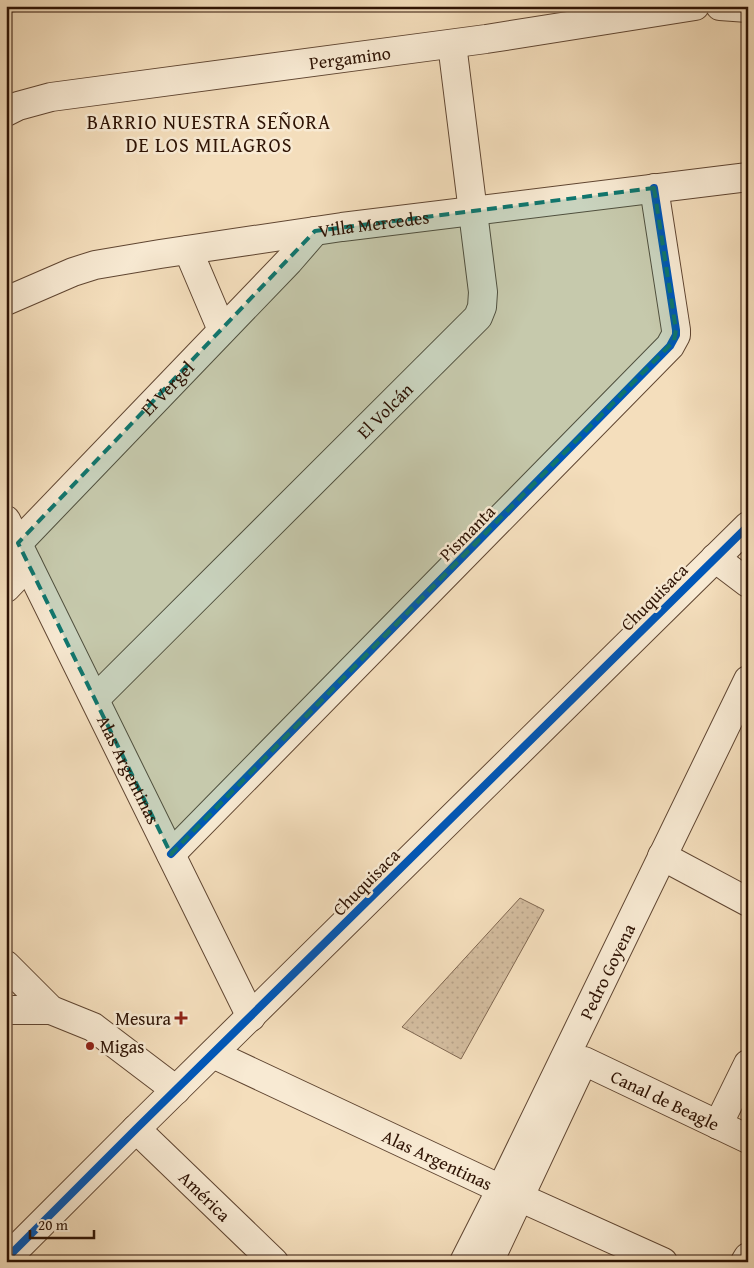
<svg xmlns="http://www.w3.org/2000/svg" width="754" height="1268" font-family="'Gentium Book Plus',serif">
  <style>
    .grass { fill: url(#grass-dots); stroke: #806750 }
    .park { fill: #d2bb9d; stroke: #806750 }
    .lines { fill: none; stroke-linecap: round; stroke-linejoin: round }
    .minor-casing { stroke: #604632; stroke-width: 30 }
    .minor { stroke: #f8ead3; stroke-width: 28 }
    .cycleway-casing { stroke: #f8ead3; stroke-width: 11 }
    .cycleway { stroke: #0057b8; stroke-width: 8 }
    .marked { fill: #0f766e; fill-opacity: 0.2; stroke: #0f766e; stroke-width: 4; stroke-dasharray: 10 6; stroke-linejoin: round }
    .poi-dot { fill: #8f2418; stroke: #f8ead3; stroke-width: 2 }
    .labels { text-anchor: middle; dominant-baseline: central; stroke-width: 5; stroke-linejoin: round; paint-order: stroke }
    .street-label { font-size: 18px; fill: #2e1304; stroke: #f8ead3 }
    .poi-label { font-size: 18px; fill: #2e1304; stroke: #f8ead3; text-anchor: end }
    .quarter-label { font-size: 20px; letter-spacing: 1px; fill: #2e1304; stroke: #f8ead3 }
  </style>
  <defs>
    <pattern id="grass-dots" width="8" height="8" patternUnits="userSpaceOnUse" patternTransform="scale(1.25)"><rect width="8" height="8" fill="#d2bb9d"/><path d="M2 2h.1M6 6h.1" fill="none" stroke="#b5a086" stroke-width="1.8" stroke-linecap="round"/></pattern>
  </defs>
  <rect width="100%" height="100%" fill="#f4debc"/>
  <filter id="stains"><feTurbulence type="fractalNoise" baseFrequency=".004" numOctaves="4"/><feColorMatrix values="0 0 0 0 .2 0 0 0 0 .09 0 0 0 0 .02 0 0 0 .5 -.17"/></filter>
  <radialGradient id="worn" r=".72"><stop offset=".6" stop-color="#630" stop-opacity="0"/><stop offset="1" stop-color="#630" stop-opacity=".3"/></radialGradient>
  <!-- grass -->
  <path class="grass" d="M520,898L544,910L461,1059L402,1027Z"/>
  <!-- park -->
  <path class="park" d="M6,6H55L13,12L6,15Z"/>
  <g class="lines">
    <!-- minor casing -->
    <g class="minor-casing">
      <g id="minor">
        <path d="M720,6L748,8"/>
        <path id="s1" d="M6,112L18,106L51,97L486,39L695,6"/>
        <path d="M188,250L222,330"/>
        <path id="s2" d="M6,301L73,272L95,265L160,254L342,227L748,177"/>
        <path id="s3" d="M6,520L251,1017"/>
        <path id="s4" d="M18,543L289,261L315,231"/>
        <path d="M715,558L748,583"/>
        <path d="M6,588L28,565"/>
        <path id="s5" d="M95,699L478,317L482,307L483,292L452,44"/>
        <path d="M171,854L670,346L676,335V330L654,188"/>
        <path d="M662,856L748,902"/>
        <path d="M6,965L51,1010L93,1027L176,1090"/>
        <path d="M6,1010H51"/>
        <path id="s6" d="M213,1054L501,1189L663,1262"/>
        <path id="s7" d="M584,1061L748,1139"/>
        <path d="M718,1125L748,1064"/>
        <path id="s8" d="M136,1129L274,1262"/>
        <path d="M6,1259L136,1129L748,526"/>
        <path id="s9" d="M464,1262L501,1189L748,680"/>
        <path d="M489,1262L582,1064"/>
        <path d="M745,1262L748,1257"/>
      </g>
    </g>
    <!-- minor -->
    <use href="#minor" class="minor"/>
    <!-- cycleway casing -->
    <g class="cycleway-casing">
      <g id="cycleway">
        <path d="M171,854L670,346L676,335V330L654,188"/>
        <path d="M6,1259L136,1129L748,526"/>
      </g>
    </g>
    <!-- cycleway -->
    <use href="#cycleway" class="cycleway"/>
  </g>
  <!-- marked area -->
  <path class="marked" d="M654,188L676,330L674,341L171,854L18,543L315,231Z"/>
  <!-- markers -->
  <g class="poi-dot">
    <path d="M178.5 1010.5h5v5h5v5h-5v5h-5v-5h-5v-5h5z"/>
    <circle cx="90" cy="1046" r="5"/>
  </g>
  <g class="labels">
    <!-- street labels -->
    <g class="street-label">
      <text stroke="none"><textPath href="#s1" startOffset="349">Pergamino</textPath></text>
      <text stroke="none"><textPath href="#s2" startOffset="378">Villa Mercedes</textPath></text>
      <text stroke="none"><textPath href="#s4" startOffset="215">El Vergel</textPath></text>
      <text stroke="none"><textPath href="#s5" startOffset="409">El Volcán</textPath></text>
      <text transform="translate(467 533) rotate(-45)">Pismanta</text>
      <text transform="translate(654 597) rotate(-45)">Chuquisaca</text>
      <text stroke="none"><textPath href="#s3" startOffset="278">Alas Argentinas</textPath></text>
      <text transform="translate(366 882) rotate(-45)">Chuquisaca</text>
      <text stroke="none"><textPath href="#s9" startOffset="324">Pedro Goyena</textPath></text>
      <text stroke="none"><textPath href="#s7" startOffset="90">Canal de Beagle</textPath></text>
      <text stroke="none"><textPath href="#s6" startOffset="248">Alas Argentinas</textPath></text>
      <text stroke="none"><textPath href="#s8" startOffset="96">América</textPath></text>
    </g>
    <!-- poi labels -->
    <g class="poi-label">
      <text x="171" y="1018">Mesura</text>
      <text x="100" y="1046" text-anchor="start">Migas</text>
    </g>
    <!-- quarter labels -->
    <g class="quarter-label">
      <text x="209" y="121">BARRIO NUESTRA SEÑORA<tspan x="209" dy="23">DE LOS MILAGROS</tspan></text>
    </g>
  </g>
  <!-- margin -->
  <rect width="754" height="1268" fill="none" stroke="#f4debc" stroke-width="25"/>
  <rect x="8" y="8" width="739" height="1253" fill="none" stroke="#2e1304" stroke-width="2.5"/>
  <rect x="12" y="12" width="729" height="1243" fill="none" stroke="#2e1304"/>
  <!-- scale -->
  <path d="M30 1230v8h64v-8" fill="none" stroke="#2e1304" stroke-width="2.5"/>
  <text x="38" y="1230" font-size="15" fill="#2e1304" stroke="#f8ead3" stroke-width="4" paint-order="stroke">20 m</text>
  <rect width="100%" height="100%" filter="url(#stains)"/>
  <rect width="100%" height="100%" fill="url(#worn)"/>
</svg>
